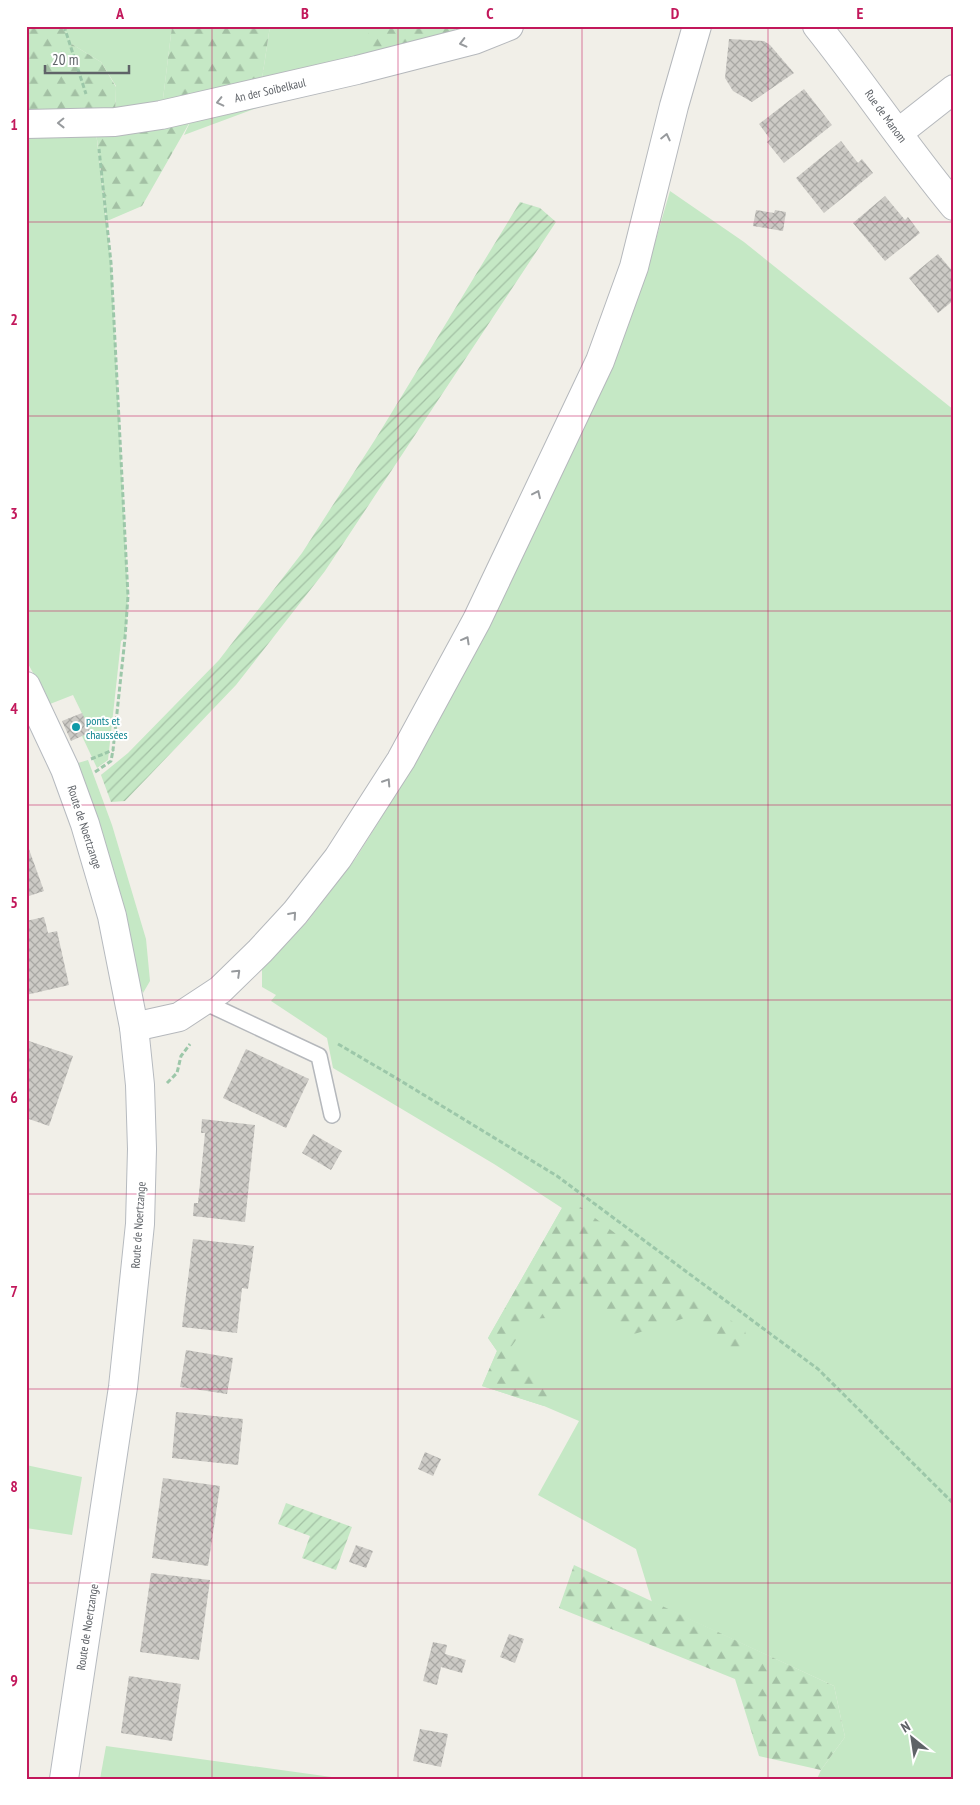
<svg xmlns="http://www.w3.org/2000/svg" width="980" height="1805" font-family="'PT Sans Narrow',sans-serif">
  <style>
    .grass { fill: #c5e8c5 }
    .forest { fill: url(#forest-firs) }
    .garden { fill: url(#garden-furrows) }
    .building { fill: url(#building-cross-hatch) }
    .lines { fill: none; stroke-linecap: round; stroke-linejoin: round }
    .lane-casing { stroke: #b5b8bc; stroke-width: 18 }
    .street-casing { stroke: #b5b8bc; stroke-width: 30 }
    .secondary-casing { stroke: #b6babf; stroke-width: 30 }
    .path { stroke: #9cc7a9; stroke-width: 3; stroke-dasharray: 5 2.5; stroke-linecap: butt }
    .lane { stroke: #fff; stroke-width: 15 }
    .street { stroke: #fff; stroke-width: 28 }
    .secondary { stroke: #fff; stroke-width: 28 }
    .oneway { stroke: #979a9d }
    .grid { fill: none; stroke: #c2185b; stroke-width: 1; stroke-opacity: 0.55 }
    .culture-dot { fill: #0f9aa8; stroke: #fff; stroke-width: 2 }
    .labels { text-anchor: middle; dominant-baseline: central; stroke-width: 4; stroke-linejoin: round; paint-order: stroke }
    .street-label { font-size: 12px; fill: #5f6368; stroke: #fff }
    .culture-label { font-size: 12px; fill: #0d838f; stroke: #fff; text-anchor: start }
    .neatline { fill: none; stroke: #c2185b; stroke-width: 2 }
    .grid-label { font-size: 16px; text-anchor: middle; font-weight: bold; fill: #c2185b }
  </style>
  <defs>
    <pattern id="forest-firs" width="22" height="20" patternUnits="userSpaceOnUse" patternTransform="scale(1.25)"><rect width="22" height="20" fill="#c5e8c5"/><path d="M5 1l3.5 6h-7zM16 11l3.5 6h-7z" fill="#a3c0a4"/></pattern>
    <pattern id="garden-furrows" width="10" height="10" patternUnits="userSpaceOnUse" patternTransform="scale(1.25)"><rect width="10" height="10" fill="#c5e8c5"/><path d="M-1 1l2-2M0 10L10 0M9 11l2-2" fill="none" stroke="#a3c0a4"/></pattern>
    <pattern id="building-cross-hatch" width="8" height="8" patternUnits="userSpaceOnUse" patternTransform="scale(1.25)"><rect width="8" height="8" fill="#cccac5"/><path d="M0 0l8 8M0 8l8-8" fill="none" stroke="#a9a8a4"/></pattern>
  </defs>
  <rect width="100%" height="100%" fill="#f1efe8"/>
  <!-- grass -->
  <g class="grass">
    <path d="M64,26H172L161,115L115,122L116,86L101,62L70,43Z"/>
    <path d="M270,26H368V57L262,79Z"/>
    <path d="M278,100L184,135L191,120Z"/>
    <path d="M95,123L111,263L128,597L125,638L121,641L108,760L97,768L82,736L91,732L73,695L50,704L26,660V133Z"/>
    <path d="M670,191L744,242L954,410V1779H817L821,1770L845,1737L834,1686L652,1602L636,1549L538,1495L579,1421L544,1406L482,1386L497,1351L488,1338L562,1208L494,1164L333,1068L327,1038L271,1001L276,995L262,987V969L307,922L356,858L411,770L490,626L611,365L645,277Z"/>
    <path d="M88,760L112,825L146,939L150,981L143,993L139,983L97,820L78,763Z"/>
    <path d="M26,1465L82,1477L72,1535L26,1528Z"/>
    <path d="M106,1746L346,1779H100Z"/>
  </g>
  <!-- forest -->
  <g class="forest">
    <path d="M29,26H64L70,43L101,62L116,87L115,121L161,115L172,26H270L262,79L191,120L142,206L107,221L95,123L26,124Z"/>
    <path d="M368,26H454L456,32L368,57Z"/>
    <path d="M579,1206L745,1331L749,1348L734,1354L688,1317L628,1336L581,1293L563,1317L531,1319L506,1354L555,1387L544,1406L482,1386L497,1351L488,1338L562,1208Z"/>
    <path d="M574,1565L834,1686L845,1737L821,1770L759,1756L735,1679L559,1608Z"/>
  </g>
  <!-- garden -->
  <g class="garden">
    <path d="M520,202L540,208L556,222L325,571L236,685L125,801L111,802L101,775L128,753L219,660L302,553L378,435Z"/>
    <path d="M286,1503L352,1527L336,1570L302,1558L310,1536L278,1524Z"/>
  </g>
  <!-- building -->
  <g class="building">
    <path d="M729,39L764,41L770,45L794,73L752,102L733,91L725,78Z"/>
    <path d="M804,89L832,125L784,163L767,142L770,139L759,124Z"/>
    <path d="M841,141L858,163L862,159L873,173L824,213L796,178Z"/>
    <path d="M885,196L905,220L908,217L920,233L885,261L853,223Z"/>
    <path d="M756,210L774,213L775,210L786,212L783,231L753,226Z"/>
    <path d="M938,254L954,273V300L938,313L909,278Z"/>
    <path d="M82,713L91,732L71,741L62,721Z"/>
    <path d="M26,841L44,891L26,897Z"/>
    <path d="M44,917L48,933L57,931L69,985L26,995V921Z"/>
    <path d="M26,1040L73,1056L49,1126L26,1118Z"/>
    <path d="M246,1049L309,1079L286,1128L223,1098Z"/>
    <path d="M202,1119L255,1125L245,1222L193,1216L194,1203H198L205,1133H201Z"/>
    <path d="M313,1134L342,1151L331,1170L302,1153Z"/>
    <path d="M193,1239L254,1246L248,1289L242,1288L237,1333L182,1327Z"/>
    <path d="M186,1350L233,1358L227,1394L180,1387Z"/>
    <path d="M176,1412L243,1419L238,1465L172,1458Z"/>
    <path d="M425,1452L441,1459L433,1476L418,1469Z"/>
    <path d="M163,1478L220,1486L208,1566L152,1558Z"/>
    <path d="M356,1545L373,1551L366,1568L349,1562Z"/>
    <path d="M151,1573L210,1580L199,1660L140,1652Z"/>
    <path d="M509,1634L524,1639L515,1663L500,1657Z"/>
    <path d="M433,1642L447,1645L445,1654L466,1660L462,1673L441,1667L437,1685L423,1681Z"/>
    <path d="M129,1676L181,1684L172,1741L121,1733Z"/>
    <path d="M420,1729L448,1734L441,1767L413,1761Z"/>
  </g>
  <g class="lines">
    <!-- lane casing -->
    <g class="lane-casing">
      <path id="lane" d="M204,1002L319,1056L332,1115"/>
    </g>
    <!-- street casing -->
    <g class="street-casing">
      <g id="street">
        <path d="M817,26C864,85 906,148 954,206"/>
        <path d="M26,124L115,122L161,115L357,70L474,40L509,26"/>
        <path d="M898,133L954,89"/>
        <path d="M134,1027L179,1017L220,990L260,951L295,913L338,858L401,760L477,620L600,361L634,267L674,106L697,26"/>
      </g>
    </g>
    <!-- secondary casing -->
    <g class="secondary-casing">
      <path id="secondary" d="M26,686L65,769L85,824L112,916L134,1027L140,1085L142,1149L140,1224L123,1387L64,1779"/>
    </g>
    <!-- path -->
    <g class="path">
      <path d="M64,26L86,94"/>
      <path d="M91,759L113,750L125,638L128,596L111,263L99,149"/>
      <path d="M95,772L111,761L113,750"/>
      <path d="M338,1044L396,1078L557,1176L818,1369L954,1504"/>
      <path d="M167,1083L177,1073L181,1056L190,1044"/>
    </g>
    <!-- lane -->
    <use href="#lane" class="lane"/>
    <!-- street -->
    <use href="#street" class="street"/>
    <!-- secondary -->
    <use href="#secondary" class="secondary"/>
  </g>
  <!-- one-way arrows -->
  <defs><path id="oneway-chevron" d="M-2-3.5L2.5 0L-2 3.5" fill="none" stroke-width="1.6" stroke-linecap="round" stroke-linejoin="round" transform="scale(1.25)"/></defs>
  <g class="oneway">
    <use href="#oneway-chevron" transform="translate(463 43) rotate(166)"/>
    <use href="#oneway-chevron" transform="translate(220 102) rotate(167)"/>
    <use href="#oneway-chevron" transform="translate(61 123) rotate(179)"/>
    <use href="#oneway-chevron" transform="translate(666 137) rotate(-77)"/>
    <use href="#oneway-chevron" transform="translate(537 494) rotate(-65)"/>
    <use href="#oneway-chevron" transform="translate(466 640) rotate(-61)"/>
    <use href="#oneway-chevron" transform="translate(387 782) rotate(-57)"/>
    <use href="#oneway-chevron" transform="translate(293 915) rotate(-49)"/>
    <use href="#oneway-chevron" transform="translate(237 973) rotate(-44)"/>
  </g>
  <!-- grid -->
  <path class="grid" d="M212,26V1779M398,26V1779M582,26V1779M768,26V1779M26,222H954M26,416H954M26,611H954M26,805H954M26,1000H954M26,1194H954M26,1389H954M26,1583H954"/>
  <!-- markers -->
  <circle class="culture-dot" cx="76" cy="727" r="5"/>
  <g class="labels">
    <!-- street labels -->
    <g class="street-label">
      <text transform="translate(270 90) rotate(-13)">An der Soibelkaul</text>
      <text transform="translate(886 116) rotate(54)">Rue de Manom</text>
      <text transform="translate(85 827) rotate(72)">Route de Noertzange</text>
      <text transform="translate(138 1225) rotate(-86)">Route de Noertzange</text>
      <text transform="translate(87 1627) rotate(-81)">Route de Noertzange</text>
    </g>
    <!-- culture labels -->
    <g class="culture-label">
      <text x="86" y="720">ponts et<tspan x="86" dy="14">chaussées</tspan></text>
    </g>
  </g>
  <!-- border -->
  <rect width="980" height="1805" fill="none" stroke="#ffffff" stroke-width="55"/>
  <!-- north arrow -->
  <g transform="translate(912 1738) rotate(330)" stroke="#ffffff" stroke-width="4" paint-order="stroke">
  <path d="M0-4L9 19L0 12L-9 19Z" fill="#5f6368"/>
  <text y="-8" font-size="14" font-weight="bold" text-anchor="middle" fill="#5f6368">N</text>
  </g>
  <!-- scale -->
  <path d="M45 65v8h84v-8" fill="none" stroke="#5f6368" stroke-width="2.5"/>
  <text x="52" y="65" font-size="15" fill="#5f6368" stroke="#ffffff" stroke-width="4" paint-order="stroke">20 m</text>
  <rect x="28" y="28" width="924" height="1750" class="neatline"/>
  <g class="grid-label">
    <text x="120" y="19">A</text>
    <text x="305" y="19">B</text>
    <text x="490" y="19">C</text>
    <text x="675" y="19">D</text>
    <text x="860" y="19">E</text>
    <text x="14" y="130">1</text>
    <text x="14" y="325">2</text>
    <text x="14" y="519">3</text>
    <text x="14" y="714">4</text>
    <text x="14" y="908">5</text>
    <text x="14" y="1103">6</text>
    <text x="14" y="1297">7</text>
    <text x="14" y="1492">8</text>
    <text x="14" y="1686">9</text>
  </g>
</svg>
